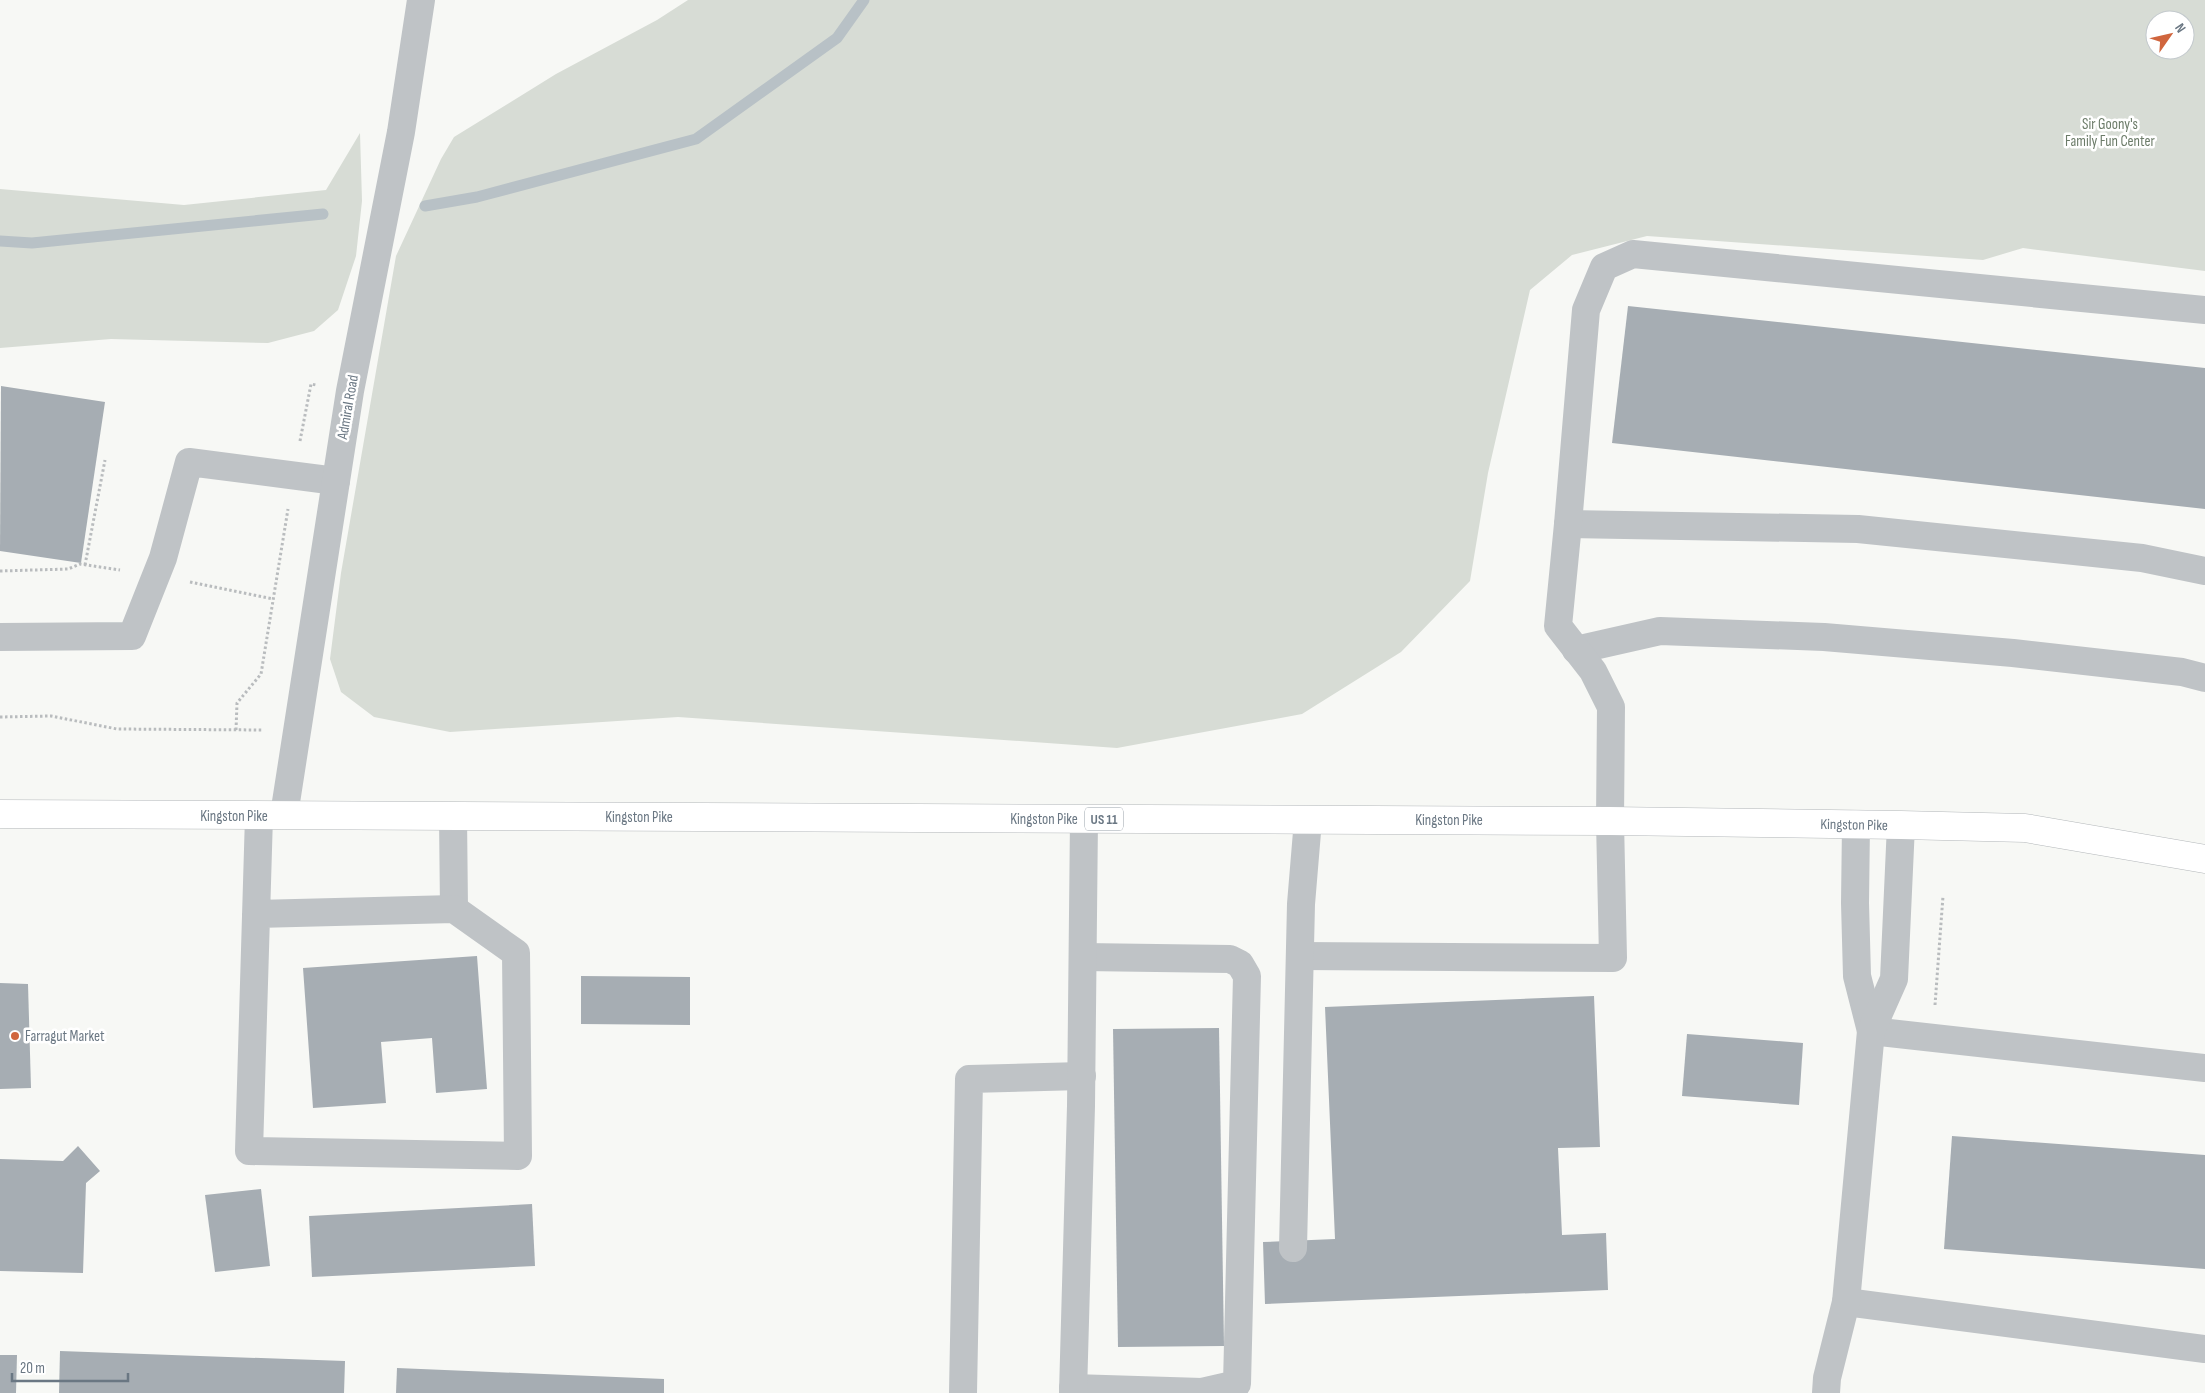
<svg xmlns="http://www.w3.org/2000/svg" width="2205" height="1393" font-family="'Sofia Sans Condensed',sans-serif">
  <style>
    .green { fill: #d7dcd5; fill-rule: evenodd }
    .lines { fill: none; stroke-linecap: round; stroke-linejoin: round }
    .stream { stroke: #b8c1c6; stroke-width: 11 }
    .building { fill: #a6adb3 }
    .major-casing { stroke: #b3b7ba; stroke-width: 29 }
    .path { stroke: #b9bcbe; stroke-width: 3; stroke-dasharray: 2.5 2.5; stroke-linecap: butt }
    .minor { stroke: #bfc3c6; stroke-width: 28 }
    .major { stroke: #fff; stroke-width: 28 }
    .poi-dot { fill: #d0653d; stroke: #fff; stroke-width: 2 }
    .labels { text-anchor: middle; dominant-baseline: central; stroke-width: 5; stroke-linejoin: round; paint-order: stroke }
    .shield { fill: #fff; stroke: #97a0a8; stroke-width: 1 }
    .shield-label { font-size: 14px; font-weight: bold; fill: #6a7783 }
    .park-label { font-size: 15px; fill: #6b7b68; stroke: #fff }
    .street-label { font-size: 15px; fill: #6a7783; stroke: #fff }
    .poi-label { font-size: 15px; fill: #6a7783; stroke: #fff; text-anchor: start }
  </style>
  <rect width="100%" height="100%" fill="#f7f8f5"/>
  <!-- green -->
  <g class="green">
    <path d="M688,0H2205V271L2023,248L1983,260L1647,236L1572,255L1530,290L1488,473L1470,581L1401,652L1302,714L1117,748L678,717L450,732L374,717L341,692L330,659L341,573L396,256L441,159L454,137L556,74L657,20ZM2155,20H2185V50H2155Z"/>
    <path d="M360,133L362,201L356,256L338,310L314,331L268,343L111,339L0,348V189L184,205L326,190Z"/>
  </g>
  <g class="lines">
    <!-- stream -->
    <g class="stream">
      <path d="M425,206L477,197L696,139L837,38L864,0"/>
      <path d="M0,241L32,243L323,214"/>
    </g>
  </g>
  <!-- building -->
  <g class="building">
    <path d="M1628,306L2205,368V509L1612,443Z"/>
    <path d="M1,386L105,402L81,563L0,551Z"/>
    <path d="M477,956L487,1089L436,1093L432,1038L381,1042L386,1103L313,1108L303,968Z"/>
    <path d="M581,976L690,977V1025L581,1024Z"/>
    <path d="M0,983L28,984L31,1088L0,1089Z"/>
    <path d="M1594,996L1600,1147L1558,1148L1562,1235L1606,1233L1608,1290L1265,1304L1263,1242L1335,1239L1325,1007Z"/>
    <path d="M1219,1028L1224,1346L1118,1347L1113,1029Z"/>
    <path d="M1687,1034L1803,1043L1799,1105L1682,1096Z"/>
    <path d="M1952,1136L2205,1155V1269L1944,1249Z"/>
    <path d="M78,1146L100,1171L86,1183L83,1273L0,1271V1159L63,1161Z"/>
    <path d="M261,1189L270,1266L215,1272L205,1195Z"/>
    <path d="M532,1204L535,1266L312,1277L309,1216Z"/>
    <path d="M60,1351L345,1361L344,1393H59Z"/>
    <path d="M0,1355H17L16,1393H0Z"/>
    <path d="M397,1368L664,1379V1393H396Z"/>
  </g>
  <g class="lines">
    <!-- major casing -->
    <g class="major-casing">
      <path id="major" d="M0,814L1610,821L1901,825L2025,828L2205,859"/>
    </g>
    <!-- path -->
    <g class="path">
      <path d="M300,441L311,384L316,385"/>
      <path d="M85,565L105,460"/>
      <path d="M0,571L68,569L80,564L120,570"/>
      <path d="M190,582L273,599"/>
      <path d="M0,717L51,716L117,729L263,730"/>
      <path d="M236,730L237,703L261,674L288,509"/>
      <path d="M1935,1005L1943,896"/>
    </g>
    <!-- minor -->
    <g class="minor">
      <path d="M1568,524L1858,529L2142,558L2205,571"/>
      <path d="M0,637L132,636L163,558L189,462L336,481"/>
      <path d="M1576,650L1660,631L1824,637L2013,653L2182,672L2205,678"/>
      <path d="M284,815L350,391L401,132L421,0"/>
      <path d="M453,816L454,909"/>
      <path d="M1856,824L1855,903L1857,976L1871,1031"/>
      <path d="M256,914L454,909L516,953L518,1156L249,1151L259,816"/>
      <path d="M1300,956L1613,958L1610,821L1611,707L1593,671L1558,626L1568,524L1586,310L1604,267L1633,254L2205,310"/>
      <path d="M1871,1031L2205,1068"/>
      <path d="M1293,1248L1301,904L1308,820"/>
      <path d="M1846,1302L2205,1349"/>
      <path d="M1073,1388L1202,1392L1237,1384L1247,976L1240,964L1230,959L1083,957"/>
      <path d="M963,1393L969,1079L1082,1076"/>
      <path d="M1073,1393L1081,1106L1084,819"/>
      <path d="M1826,1393L1827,1378L1846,1302L1871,1031L1894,979L1901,825"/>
    </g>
    <!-- major -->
    <use href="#major" class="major"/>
  </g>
  <!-- markers -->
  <circle class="poi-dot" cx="15" cy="1036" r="5"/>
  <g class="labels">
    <!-- shield labels -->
    <rect class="shield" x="1085" y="807.5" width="38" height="23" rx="4"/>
    <g class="shield-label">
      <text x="1104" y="819">US 11</text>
    </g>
    <!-- park labels -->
    <g class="park-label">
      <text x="2110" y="124">Sir Goony's<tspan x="2110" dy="17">Family Fun Center</tspan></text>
    </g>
    <!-- street labels -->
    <g class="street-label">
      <text transform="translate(348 407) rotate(-80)">Admiral Road</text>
      <text x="234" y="816">Kingston Pike</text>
      <text x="639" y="817">Kingston Pike</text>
      <text x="1044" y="819">Kingston Pike</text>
      <text x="1449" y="820">Kingston Pike</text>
      <text transform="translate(1854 825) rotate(1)">Kingston Pike</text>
    </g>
    <!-- poi labels -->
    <g class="poi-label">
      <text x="25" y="1036">Farragut Market</text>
    </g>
  </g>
  <!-- north arrow -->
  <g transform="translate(2170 35) rotate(56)"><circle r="24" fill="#ffffff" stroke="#c3c9cd"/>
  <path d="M0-4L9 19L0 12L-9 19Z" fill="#d0653d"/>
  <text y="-8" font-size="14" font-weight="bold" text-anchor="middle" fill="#6a7783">N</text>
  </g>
  <!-- scale -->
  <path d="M12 1373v8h116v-8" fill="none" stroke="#6a7783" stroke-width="2.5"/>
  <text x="20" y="1373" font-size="15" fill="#6a7783" stroke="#ffffff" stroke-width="4" paint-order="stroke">20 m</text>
</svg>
